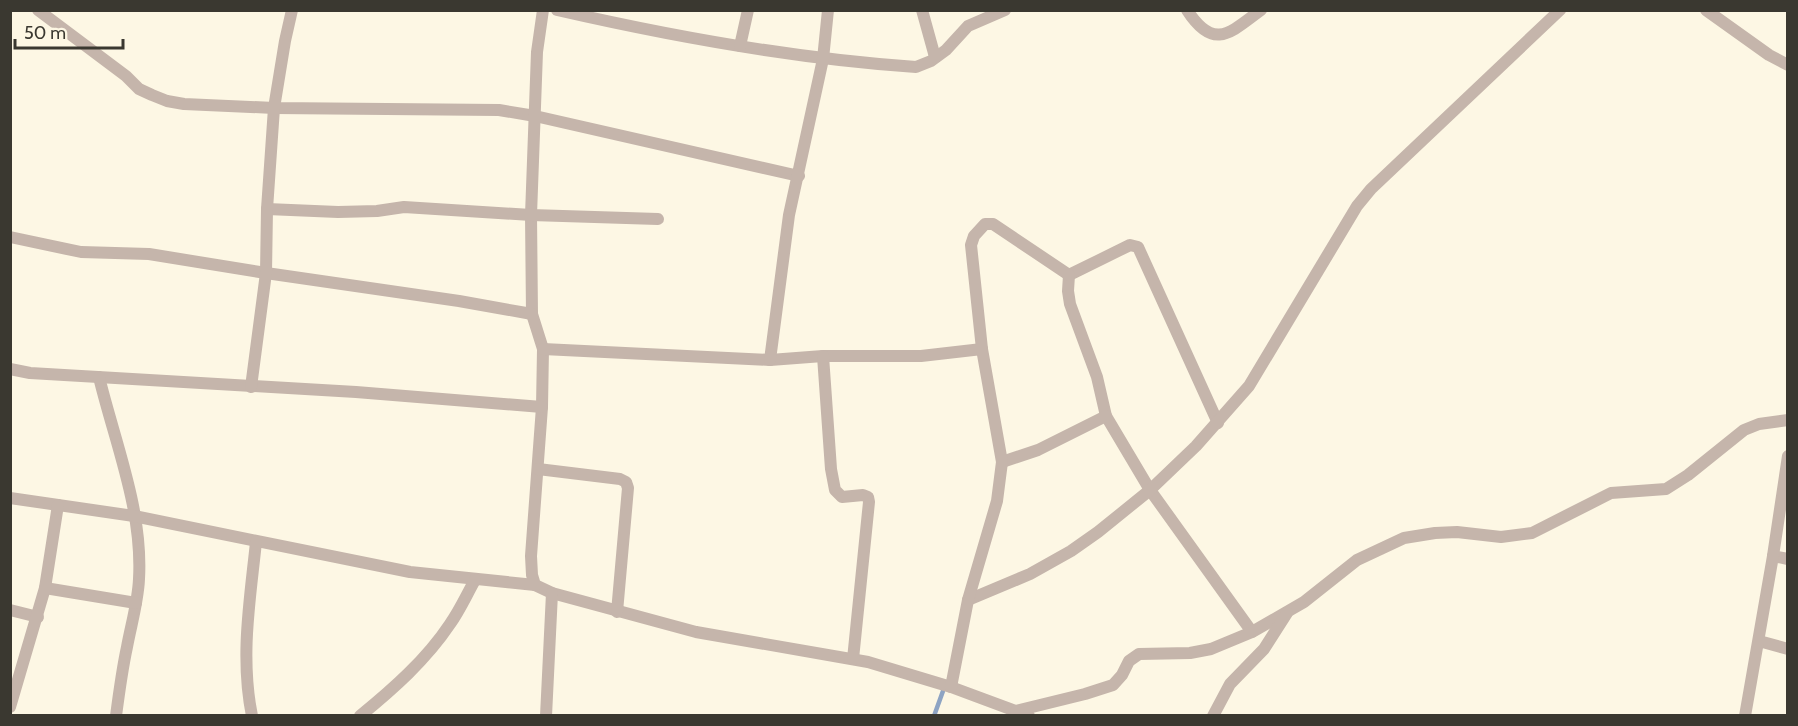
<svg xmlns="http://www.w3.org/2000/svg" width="1798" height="726" font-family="Cabin,sans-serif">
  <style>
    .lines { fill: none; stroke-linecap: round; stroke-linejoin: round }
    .stream { stroke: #8ea4c3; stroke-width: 4.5 }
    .street { stroke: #c5b5ab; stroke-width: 12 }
  </style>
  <rect width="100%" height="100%" fill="#fdf7e4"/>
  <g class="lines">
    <!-- stream -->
    <path class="stream" d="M934,716L943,691"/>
    <!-- street -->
    <g class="street">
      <path d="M38,10L126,76L139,89L152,95L167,101L184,104L274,108L499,110L535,116L799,176"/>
      <path d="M543,10L537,52L531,215L532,314L543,349L542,407L531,556L532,575L535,585L552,593L696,632L868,662L951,687L1029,716"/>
      <path d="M557,10C675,37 795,59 916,67L931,61L946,50L968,26L1005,10"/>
      <path d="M922,10L935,57"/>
      <path d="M1187,10C1214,52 1231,32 1261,10"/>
      <path d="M1706,10L1769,55L1788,65"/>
      <path d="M740,46L748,10"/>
      <path d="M267,209L338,212L377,211L404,207L531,215L658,219"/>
      <path d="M10,237L81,252L149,254L266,273L459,301L532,314"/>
      <path d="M1069,275L1068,291L1070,304L1097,377L1106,416L1150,490L1252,632"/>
      <path d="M1069,275L1130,245L1138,247L1218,423"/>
      <path d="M543,349L770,360L823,356H921L982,349"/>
      <path d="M823,356L831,469L835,490L842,497L863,495L868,497L869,502L853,659"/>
      <path d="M770,360L789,215L823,59L828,10"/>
      <path d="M10,369L30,373L356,392L542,407"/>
      <path d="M99,377C115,443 143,510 139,579C138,602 131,625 127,647C122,670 119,693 116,716"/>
      <path d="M251,387L266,273L267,209L274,108L285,41L292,10"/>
      <path d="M1002,462L1038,450L1106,416"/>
      <path d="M538,469L620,479L626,482L628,488L617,612"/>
      <path d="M10,498L134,516L410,572L535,585"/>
      <path d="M1773,556L1788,559"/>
      <path d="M45,588L136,603"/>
      <path d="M968,600L1030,574L1071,551L1098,532L1150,490L1196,446L1249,386L1357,206L1371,189L1560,10"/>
      <path d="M10,610L38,617"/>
      <path d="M1759,641L1788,649"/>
      <path d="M951,687L968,600L997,501L1002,462L982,349L971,245L974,236L985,224H993L1069,275"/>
      <path d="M10,707L45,588L58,505"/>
      <path d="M1016,711L1085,694L1113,685L1122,675L1129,661L1139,654L1190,653L1211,649L1252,632L1304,602L1357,560L1404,538L1435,533L1457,532L1501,537L1532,533L1611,493L1666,489L1688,475L1744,430L1759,424L1788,420"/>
      <path d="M252,716C240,657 250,600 256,542"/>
      <path d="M360,716C393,689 426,660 450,624C460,610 467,594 475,580"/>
      <path d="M546,716L552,593"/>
      <path d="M1213,716L1230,684L1264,649L1287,613"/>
      <path d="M1745,716L1773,556L1788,456"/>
    </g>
  </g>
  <!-- border -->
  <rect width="1798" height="726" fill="none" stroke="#3a3830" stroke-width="24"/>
  <!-- scale -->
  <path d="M15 39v9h108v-9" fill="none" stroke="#3a3830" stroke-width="3"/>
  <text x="24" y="39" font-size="18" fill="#3a3830" stroke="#fdf7e4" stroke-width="4.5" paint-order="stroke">50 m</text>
</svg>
